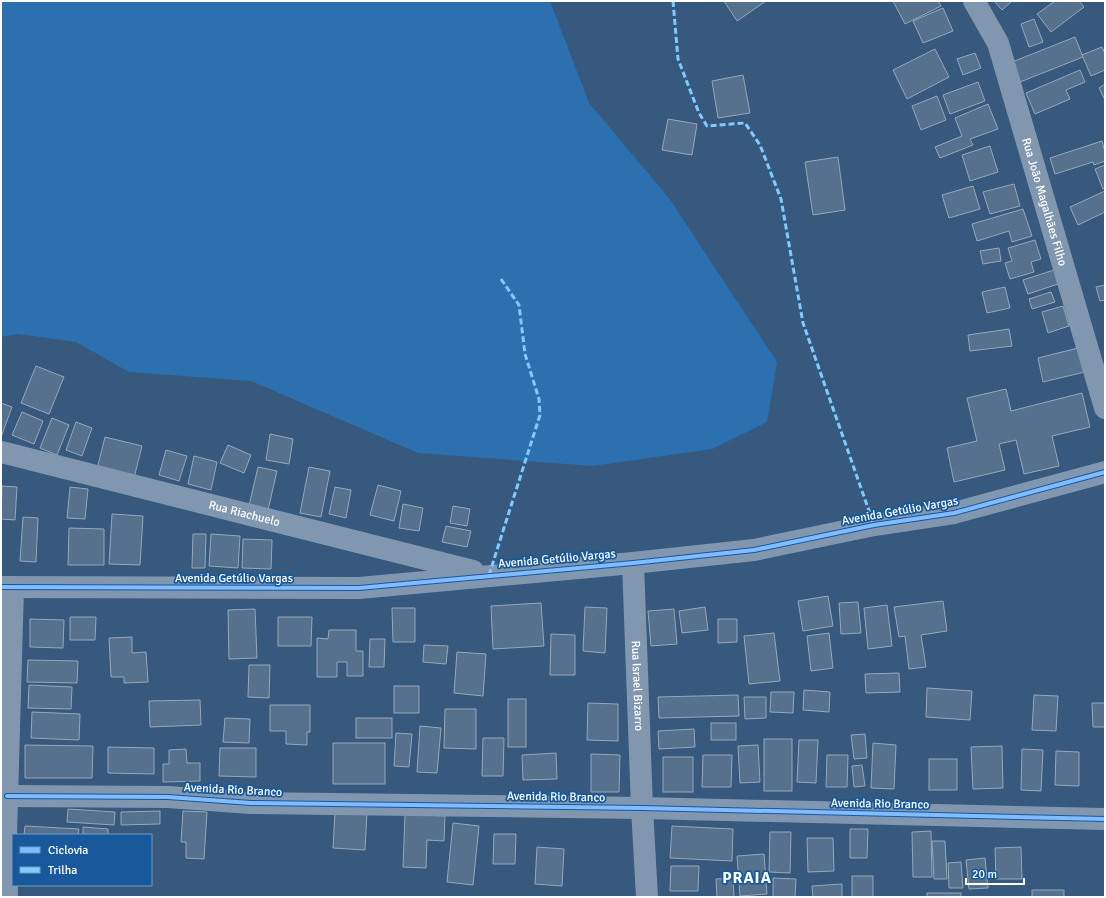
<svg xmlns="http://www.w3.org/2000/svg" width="1106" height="898" font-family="Signika,sans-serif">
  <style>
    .green { fill: #2c70b0 }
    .building { fill: #55718d; stroke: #95a8bc }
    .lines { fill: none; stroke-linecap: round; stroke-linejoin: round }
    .minor { stroke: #8197af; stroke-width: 22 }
    .quiet { stroke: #80caff; stroke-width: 3; stroke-dasharray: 6 3; stroke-linecap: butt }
    .cycleway-casing { stroke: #18599b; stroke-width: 6 }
    .cycleway { stroke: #80bcff; stroke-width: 4 }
    .labels { text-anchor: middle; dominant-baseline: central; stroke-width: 3.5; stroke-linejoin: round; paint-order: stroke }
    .street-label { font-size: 12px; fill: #fff; stroke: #18599b }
    .district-label { font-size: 16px; font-weight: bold; letter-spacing: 1px; fill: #fff; stroke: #18599b }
  </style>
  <rect width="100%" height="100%" fill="#36597d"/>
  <!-- green -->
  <path class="green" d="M1,1H550L589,103L669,198L777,362L767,422L712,449L593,466L418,453L251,381L129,372L76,342L18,334L1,337Z"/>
  <!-- building -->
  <g class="building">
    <path d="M724,1H766L737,21Z"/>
    <path d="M893,1H938L941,6L905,24Z"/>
    <path d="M994,1H1012L1002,10Z"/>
    <path d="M1055,1H1079L1084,7L1051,32L1037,14Z"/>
    <path d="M943,8L953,31L923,43L913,21Z"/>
    <path d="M1034,19L1043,42L1029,47L1021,24Z"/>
    <path d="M1075,37L1083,57L1020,82L1012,62Z"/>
    <path d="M1102,47L1105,54V70L1091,76L1082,55Z"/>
    <path d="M935,49L949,77L907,99L893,70Z"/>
    <path d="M975,53L981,68L963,75L957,59Z"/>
    <path d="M1080,70L1085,82L1066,90L1070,99L1035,114L1026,93Z"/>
    <path d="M743,75L750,113L718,118L712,81Z"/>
    <path d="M978,82L985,101L950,114L943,95Z"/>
    <path d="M1105,84V100L1099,88Z"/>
    <path d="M937,96L946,120L921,130L912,106Z"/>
    <path d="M988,104L998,129L970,139L973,145L940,158L935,147L962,136L955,118Z"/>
    <path d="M668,119L697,124L692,155L662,150Z"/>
    <path d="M1102,141L1105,152V161L1094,165L1093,162L1055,174L1050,158Z"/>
    <path d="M990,146L998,172L970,181L962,155Z"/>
    <path d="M838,157L845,210L813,215L805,162Z"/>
    <path d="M1105,165V188L1103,189L1095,169Z"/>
    <path d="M1014,184L1020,206L990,214L983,192Z"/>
    <path d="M973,186L980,209L949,218L942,195Z"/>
    <path d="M1105,191V212L1078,225L1070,207Z"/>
    <path d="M1023,209L1032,236L1012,242L1009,231L977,241L972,224Z"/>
    <path d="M1035,240L1041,259L1031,262L1034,272L1010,279L1005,263L1012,261L1008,248Z"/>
    <path d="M999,248L1001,261L983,264L980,251Z"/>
    <path d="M1054,270L1058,284L1028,294L1023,280Z"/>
    <path d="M1105,285V300L1100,301L1096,287Z"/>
    <path d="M1005,287L1010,308L987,313L982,292Z"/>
    <path d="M1051,292L1055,302L1032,309L1029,299Z"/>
    <path d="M1063,306L1069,326L1048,333L1042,312Z"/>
    <path d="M1009,329L1012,346L970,351L968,335Z"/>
    <path d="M1082,347L1089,371L1043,382L1038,358Z"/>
    <path d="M36,366L64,377L49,414L21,403Z"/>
    <path d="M1006,389L1011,411L1082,393L1090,427L1052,436L1059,466L1024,474L1016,440L999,444L1005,470L954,482L947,448L977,441L967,398Z"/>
    <path d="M1,403L12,407L1,437Z"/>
    <path d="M22,412L43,421L34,444L12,435Z"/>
    <path d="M52,418L69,425L57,455L40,448Z"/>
    <path d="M76,422L92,428L82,456L66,450Z"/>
    <path d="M270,434L293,439L289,464L266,460Z"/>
    <path d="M105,437L142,446L134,478L97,469Z"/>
    <path d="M228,445L251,455L244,473L220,463Z"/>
    <path d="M166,450L187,456L179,481L159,475Z"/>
    <path d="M194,456L217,462L211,490L188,484Z"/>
    <path d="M258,467L277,471L268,510L249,506Z"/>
    <path d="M309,467L330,471L321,517L300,513Z"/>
    <path d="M378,485L401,491L394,521L370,515Z"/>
    <path d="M2,486L17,487L15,520L1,519Z"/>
    <path d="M70,487L88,489L85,519L67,518Z"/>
    <path d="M335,487L351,490L346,518L329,514Z"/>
    <path d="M403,504L423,508L419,531L399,528Z"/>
    <path d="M453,506L470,509L467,526L450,523Z"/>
    <path d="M112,514L143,516L140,565L109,564Z"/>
    <path d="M23,517L38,518L36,562L20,561Z"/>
    <path d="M446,526L471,531L467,547L442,542Z"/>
    <path d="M69,528L104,529V565H68Z"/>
    <path d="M193,534H206L205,568H192Z"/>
    <path d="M211,534L240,536L238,568L209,566Z"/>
    <path d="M243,539L272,540L271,569L242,568Z"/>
    <path d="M828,596L833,626L803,631L798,601Z"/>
    <path d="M943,601L947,631L921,635L926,667L909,669L905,636L899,637L894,607Z"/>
    <path d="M858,602L861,633L841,634L839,603Z"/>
    <path d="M541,603L544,646L493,649L491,606Z"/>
    <path d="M887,605L892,646L868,649L864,608Z"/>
    <path d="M585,607L607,608L605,653L583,651Z"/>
    <path d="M705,607L708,630L682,633L679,611Z"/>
    <path d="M392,608H415V642H393Z"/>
    <path d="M255,609L257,658L229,659L228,610Z"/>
    <path d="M674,609L677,644L651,646L648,611Z"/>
    <path d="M70,617H96L95,640H70Z"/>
    <path d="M278,617H312L311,646H278Z"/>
    <path d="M30,619L64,620L63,648L30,647Z"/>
    <path d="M718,619H737V642L718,643Z"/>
    <path d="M329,630H356V651H363V676H347V662H337V677H317V638L328,639Z"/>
    <path d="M774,633L780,681L749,684L744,636Z"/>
    <path d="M829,633L833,668L811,671L807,636Z"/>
    <path d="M551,634L575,635V675H550Z"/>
    <path d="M132,637V653L146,652L148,682L124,683V677H111L109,638Z"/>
    <path d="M370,639H385L384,667H369Z"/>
    <path d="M424,645L448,646L446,664L423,662Z"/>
    <path d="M457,652L486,654L483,696L454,693Z"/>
    <path d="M28,660L78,661L77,683L27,682Z"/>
    <path d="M249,665H270L269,698L248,697Z"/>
    <path d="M899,673L900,692L866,693L865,674Z"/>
    <path d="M29,685L72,687L71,709L28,708Z"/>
    <rect x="394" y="686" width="25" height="27"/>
    <path d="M927,688L972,691L970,720L926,717Z"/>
    <path d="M804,690L830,692L829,712L803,710Z"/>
    <path d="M771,692H794L793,713L770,712Z"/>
    <path d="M738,695L739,716L659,718L658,697Z"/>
    <path d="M1034,695L1058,696L1056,731L1032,730Z"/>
    <path d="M744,697H766V718L745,719Z"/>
    <rect x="508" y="699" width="18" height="48"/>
    <path d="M200,700L201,725L150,727L149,701Z"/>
    <path d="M588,703L618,704V741L587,740Z"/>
    <path d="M1092,703H1105V727H1093Z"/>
    <path d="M270,705H310V732H307V745L286,744V731H270Z"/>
    <path d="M445,709H476V749L444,748Z"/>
    <path d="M32,712L80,714L79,740L31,738Z"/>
    <path d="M225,718L250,719L249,743L223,742Z"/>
    <rect x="356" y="718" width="36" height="20"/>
    <rect x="711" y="723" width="25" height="17"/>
    <path d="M420,726L441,728L437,773L417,772Z"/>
    <path d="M694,729L695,747L659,749L658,731Z"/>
    <path d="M396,733L412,734L409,767L394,766Z"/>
    <path d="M865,734L867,758L854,759L851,735Z"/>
    <path d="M483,738H504L503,776H482Z"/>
    <rect x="764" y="739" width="28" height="52"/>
    <path d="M799,740H818L816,783L797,782Z"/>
    <rect x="333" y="743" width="52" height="41"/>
    <path d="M873,743L896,745L894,789L871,788Z"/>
    <path d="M25,745L93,746L92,778H25Z"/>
    <path d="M758,745L760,782L740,783L738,746Z"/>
    <path d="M1002,746L1003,788L973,789L971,747Z"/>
    <path d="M108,747L154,748V774L108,773Z"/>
    <path d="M220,748H256V777L219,776Z"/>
    <path d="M186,749L187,763H200V781L163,782V764H169V750Z"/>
    <path d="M1022,749L1043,750L1041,791L1021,790Z"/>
    <path d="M1056,751L1079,752V786L1055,785Z"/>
    <path d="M556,753L557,779L523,780L522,755Z"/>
    <path d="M591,754L620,755L619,792H591Z"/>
    <path d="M703,755H732L731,787H702Z"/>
    <path d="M827,755H848L847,787H826Z"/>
    <rect x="663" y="757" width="30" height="35"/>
    <rect x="929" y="759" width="28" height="31"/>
    <path d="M862,765L865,786L854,787L852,766Z"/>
    <path d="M68,809L115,812L114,825L67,822Z"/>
    <path d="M160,811V824L121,825V812Z"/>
    <path d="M183,811L207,812L204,859L186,858V842H181Z"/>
    <path d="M335,812L367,813L365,850L333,848Z"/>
    <path d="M405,814L445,816L444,841L427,840L426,868L403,867Z"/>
    <path d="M453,823L479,826L473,885L447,882Z"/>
    <path d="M25,826L79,829L78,835H24Z"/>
    <path d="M672,826L733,829L732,861L670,858Z"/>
    <path d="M83,827L108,829V835H83Z"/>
    <path d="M850,829H868L867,858H850Z"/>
    <path d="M931,831L932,877H913L912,832Z"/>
    <path d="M770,832H791L790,873L769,872Z"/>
    <path d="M494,834H516L515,864H493Z"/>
    <path d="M807,838H833L834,871L808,872Z"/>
    <path d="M932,841H945L947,879H934Z"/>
    <path d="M537,847L564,849L562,886L535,884Z"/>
    <path d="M1021,847L1022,879H996L995,848Z"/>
    <path d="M764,854L767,894L740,896L737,856Z"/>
    <path d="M985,858L988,888L969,889L966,860Z"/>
    <path d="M961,862L963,888H949L948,863Z"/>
    <path d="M671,866H699L698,891H670Z"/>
    <rect x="852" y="876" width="21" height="21"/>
    <path d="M733,878L734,897H717L716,879Z"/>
    <path d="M773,878L796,879L795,897H773Z"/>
    <path d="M842,884V897H813L812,886Z"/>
    <rect x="1032" y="890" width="32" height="7"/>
    <rect x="927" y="893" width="34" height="4"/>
  </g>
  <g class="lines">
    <!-- minor -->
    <g class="minor">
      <path id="s1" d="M974,1L998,43L1105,408"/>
      <path id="s2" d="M1,452L473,571"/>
      <path id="s3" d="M633,563L642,808L647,897"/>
      <path d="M1,587L359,588L633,563L754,550L874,525L954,513L1105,472"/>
      <path d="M7,796L168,797L251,803L642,808L1105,819"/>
      <path d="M7,897L6,834L13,588"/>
    </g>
    <!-- quiet -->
    <g class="quiet">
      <path d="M673,1L678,59L699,113L707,126L745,123L760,145L781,199L803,323L874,525"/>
      <path d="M489,575L540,415L539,399L525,354L519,305L501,279"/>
    </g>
    <!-- cycleway casing -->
    <g class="cycleway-casing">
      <g id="cycleway">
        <path d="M1,587L359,588L633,563L754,550L874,525L954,513L1105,472"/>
        <path d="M7,796L168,797L251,803L642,808L1105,819"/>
      </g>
    </g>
    <!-- cycleway -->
    <use href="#cycleway" class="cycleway"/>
  </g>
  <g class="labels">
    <!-- street labels -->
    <g class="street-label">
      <text stroke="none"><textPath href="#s1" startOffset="214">Rua João Magalhães Filho</textPath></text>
      <text transform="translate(900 511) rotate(-10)">Avenida Getúlio Vargas</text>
      <text stroke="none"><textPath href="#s2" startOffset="251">Rua Riachuelo</textPath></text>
      <text transform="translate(557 559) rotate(-5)">Avenida Getúlio Vargas</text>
      <text x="234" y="578">Avenida Getúlio Vargas</text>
      <text stroke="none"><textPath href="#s3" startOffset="123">Rua Israel Bizarro</textPath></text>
      <text transform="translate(233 790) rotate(3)">Avenida Rio Branco</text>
      <text transform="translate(556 797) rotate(1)">Avenida Rio Branco</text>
      <text transform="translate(880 804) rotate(1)">Avenida Rio Branco</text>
    </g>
    <!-- district labels -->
    <g class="district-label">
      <text x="747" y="878">PRAIA</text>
    </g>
  </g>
  <!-- border -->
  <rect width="1106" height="898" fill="none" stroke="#ffffff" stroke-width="4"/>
  <!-- legend -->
  <rect x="12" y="834" width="140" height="52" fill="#18599b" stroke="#749bc3"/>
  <rect x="20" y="847" width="20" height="6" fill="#80bcff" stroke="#749bc3"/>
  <text x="48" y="854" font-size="12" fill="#ffffff">Ciclovia</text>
  <rect x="20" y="867" width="20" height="6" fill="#80caff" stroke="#749bc3"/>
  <text x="48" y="874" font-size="12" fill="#ffffff">Trilha</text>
  <!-- scale -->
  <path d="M966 878v6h58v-6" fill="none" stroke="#ffffff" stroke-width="2"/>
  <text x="972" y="878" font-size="12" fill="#ffffff" stroke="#18599b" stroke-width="3" paint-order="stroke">20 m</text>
</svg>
